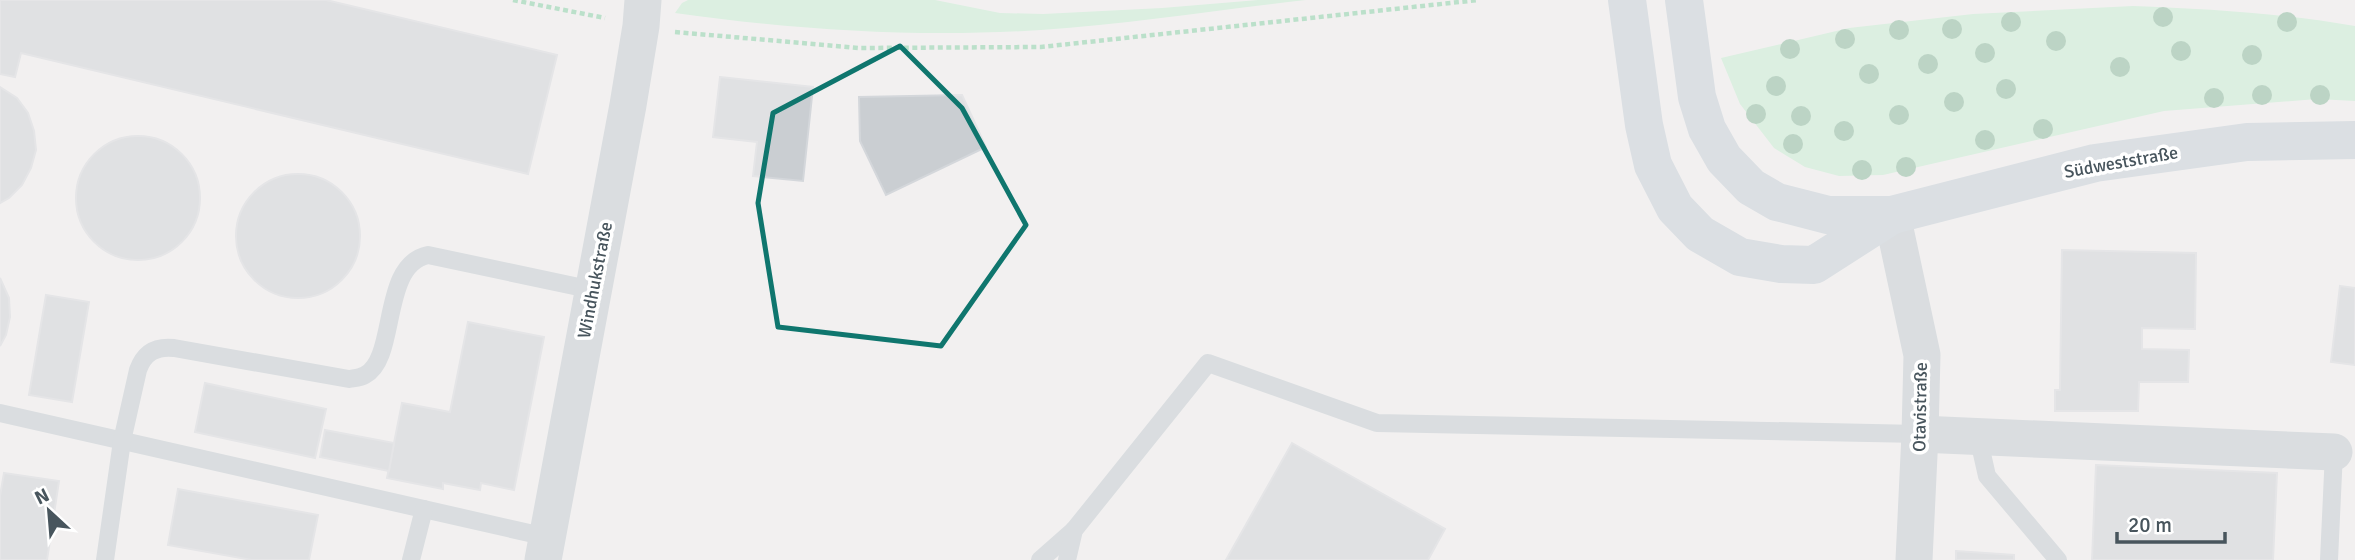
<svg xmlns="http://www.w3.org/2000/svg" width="2355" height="560" font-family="Signika,sans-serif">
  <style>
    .green { fill: #c0eece }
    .building { fill: #caced2; stroke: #d4d7db; stroke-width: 2 }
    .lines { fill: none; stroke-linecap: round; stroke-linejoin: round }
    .path { stroke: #79cc9c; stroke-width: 4.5; stroke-dasharray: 5 3.5; stroke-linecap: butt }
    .lane { stroke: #bcc6cc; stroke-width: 18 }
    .street { stroke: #bcc6cc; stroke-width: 37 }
    .secondary { stroke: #becad3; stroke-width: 38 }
    .tree { fill: #7bb191 }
    .marked { fill: none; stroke: #0f766e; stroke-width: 5; stroke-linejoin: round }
    .labels { text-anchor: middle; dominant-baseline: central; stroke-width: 7; stroke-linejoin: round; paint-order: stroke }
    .street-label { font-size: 18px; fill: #48555d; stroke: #fff }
  </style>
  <rect width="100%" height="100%" fill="#f2f0f0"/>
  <!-- green -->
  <g class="green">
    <path d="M688,0H935L1000,13L1043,14L1162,8L1258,0H1306C1218,10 1130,24 1041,30C919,38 796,30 675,13L682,3Z"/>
    <path d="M2133,6C2208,9 2282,13 2355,26V101L2317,99L2164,111L1883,175L1839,176L1805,167L1774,148L1740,104L1721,58L1849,28L1973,14Z"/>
  </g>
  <!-- building -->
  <g class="building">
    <path d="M0,0H326L557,55L528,174L21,53L15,77L0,74Z"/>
    <path d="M720,77L813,87L803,181L753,176L757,142L713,137Z"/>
    <path d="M0,87L17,98L28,113L34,131L36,150L31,168L22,185L9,198L0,203Z"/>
    <path d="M962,95L986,147L886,195L860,141L859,97Z"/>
    <circle cx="138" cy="198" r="62"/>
    <circle cx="298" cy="236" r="62"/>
    <path d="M2062,250L2196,253L2195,329L2142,328V349L2189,350L2188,382H2139L2138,411H2055V390H2060Z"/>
    <path d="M0,278L9,298L10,317L6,335L0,346Z"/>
    <path d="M2340,286L2355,288V365L2331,362Z"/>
    <path d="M46,295L89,302L72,402L29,395Z"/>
    <path d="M468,322L544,337L514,490L481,483L480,490L443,483V489L387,478L402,403L450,412Z"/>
    <path d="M205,383L326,409L315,458L195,432Z"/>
    <path d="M325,430L394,443L389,471L320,457Z"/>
    <path d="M1292,443L1445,529L1428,560H1226Z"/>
    <path d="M2096,465L2277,473L2273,560H2092Z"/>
    <path d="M4,473L59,481L47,560H0V496Z"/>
    <path d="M178,489L318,515L309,560H252L168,545Z"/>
    <path d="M1956,551L2014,555V560H1956Z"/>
  </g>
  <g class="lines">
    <!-- path -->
    <g class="path">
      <path d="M513,0L605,18"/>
      <path d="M675,32L859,48L1041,47L1478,0"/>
    </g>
    <!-- lane -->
    <g class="lane">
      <path d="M0,413L547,537"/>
      <path d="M1978,436L1987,476L2058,560"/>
      <path d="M105,560L122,441L138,370C144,353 156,346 174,348L349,379C354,378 360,378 365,375C398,358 380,265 428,255L593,290"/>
      <path d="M411,560L424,509"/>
      <path d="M1040,560L1074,530"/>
      <path d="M1067,560L1074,530L1208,363L1377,423L1920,434"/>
      <path d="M2329,560L2334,452"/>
    </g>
    <!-- street -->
    <g class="street">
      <path d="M1892,215L1922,355L1920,434L1914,560"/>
      <path d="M1920,434L2334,452"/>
      <path d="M543,560L628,105L641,26L643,0"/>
    </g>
    <!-- secondary -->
    <g class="secondary">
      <path d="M1627,0L1644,125L1653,165L1675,208L1700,234L1740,257L1781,264L1814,265L1892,215"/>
      <path d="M1684,0L1697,97L1707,129L1724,159L1751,187L1777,202L1828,215H1892L2095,163L2247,142L2355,140"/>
    </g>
  </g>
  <!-- trees -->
  <g class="tree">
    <circle cx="2163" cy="17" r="10"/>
    <circle cx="2011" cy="22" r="10"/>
    <circle cx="2287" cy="22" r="10"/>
    <circle cx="1952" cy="29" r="10"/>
    <circle cx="1899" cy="30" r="10"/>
    <circle cx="1845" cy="39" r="10"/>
    <circle cx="2056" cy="41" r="10"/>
    <circle cx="1790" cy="49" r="10"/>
    <circle cx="2181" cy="51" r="10"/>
    <circle cx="1985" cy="53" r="10"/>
    <circle cx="2252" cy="55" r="10"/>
    <circle cx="1928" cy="64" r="10"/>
    <circle cx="2120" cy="67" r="10"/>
    <circle cx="1869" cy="74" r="10"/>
    <circle cx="1776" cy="86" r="10"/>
    <circle cx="2006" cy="89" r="10"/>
    <circle cx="2262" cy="95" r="10"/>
    <circle cx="2320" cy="95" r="10"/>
    <circle cx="2214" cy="98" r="10"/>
    <circle cx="1954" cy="102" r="10"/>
    <circle cx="1756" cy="114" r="10"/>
    <circle cx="1899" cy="115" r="10"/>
    <circle cx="1801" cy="116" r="10"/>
    <circle cx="2043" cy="129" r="10"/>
    <circle cx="1844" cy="131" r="10"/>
    <circle cx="1985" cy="140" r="10"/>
    <circle cx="1793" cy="144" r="10"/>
    <circle cx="1906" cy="167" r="10"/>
    <circle cx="1862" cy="170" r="10"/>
  </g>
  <!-- marked area -->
  <path d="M0 0H2355V560H0ZM900,46L962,108L1026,225L941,346L778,327L758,203L773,113Z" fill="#f2f0f0" fill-opacity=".55" fill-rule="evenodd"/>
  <path class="marked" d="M900,46L962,108L1026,225L941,346L778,327L758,203L773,113Z"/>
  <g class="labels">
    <!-- street labels -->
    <g class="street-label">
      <text transform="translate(2121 162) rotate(-10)">Südweststraße</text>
      <text transform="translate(595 280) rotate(-79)">Windhukstraße</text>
      <text transform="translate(1920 407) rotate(-89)">Otavistraße</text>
    </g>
  </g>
  <!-- north arrow -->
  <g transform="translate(49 511) rotate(334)" stroke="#ffffff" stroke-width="5" paint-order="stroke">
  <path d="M0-5L12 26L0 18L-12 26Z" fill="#48555d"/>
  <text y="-10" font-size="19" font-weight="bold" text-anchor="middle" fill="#48555d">N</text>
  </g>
  <!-- scale -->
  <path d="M2117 532v10h108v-10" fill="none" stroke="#48555d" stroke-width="3.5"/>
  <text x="2128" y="532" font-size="21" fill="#48555d" stroke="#ffffff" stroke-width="5" paint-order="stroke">20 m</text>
</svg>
